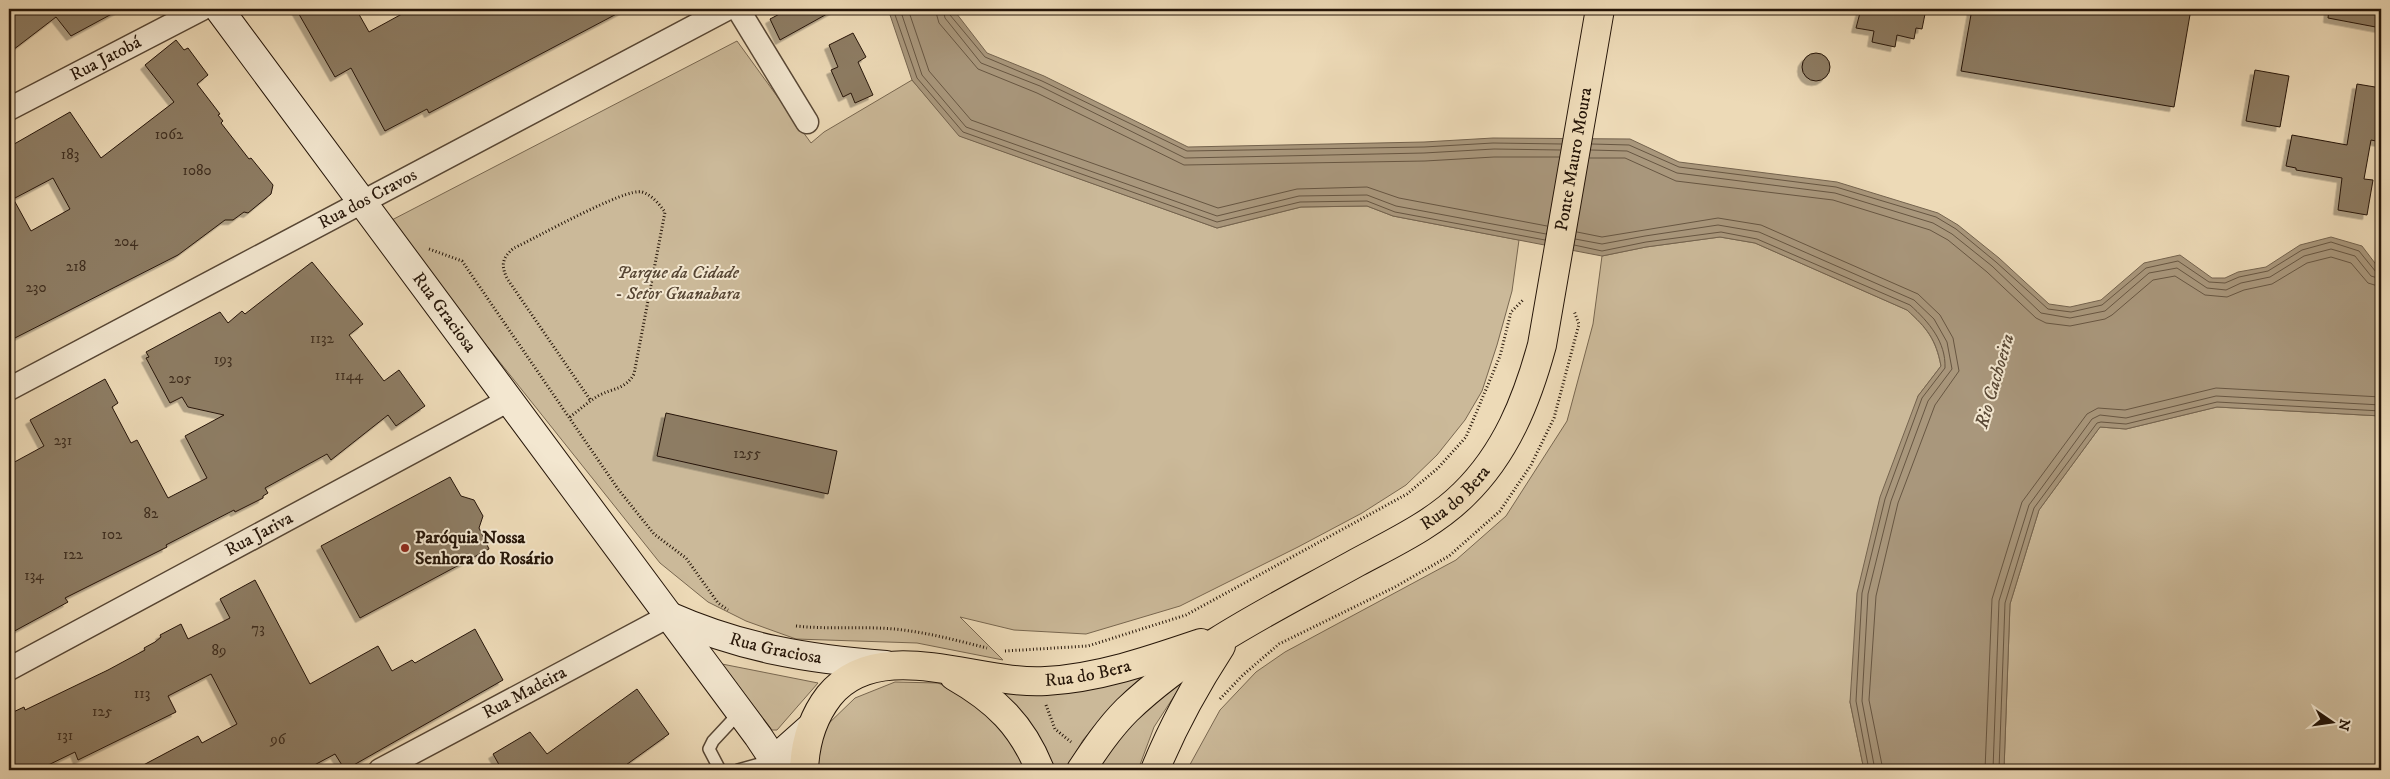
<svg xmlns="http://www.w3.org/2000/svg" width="2390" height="779" font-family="'IM FELL DW Pica',serif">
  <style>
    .green { fill: #cbb999; stroke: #786750 }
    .water { fill: #a9977c; stroke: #74634e }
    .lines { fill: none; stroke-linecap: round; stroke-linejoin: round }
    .shore { stroke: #675642; stroke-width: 1 }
    .building { fill: #8d7b63; stroke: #251508; filter: url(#shadow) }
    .lane-casing { stroke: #574634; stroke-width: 14 }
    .street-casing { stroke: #574634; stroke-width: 25 }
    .secondary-casing { stroke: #251508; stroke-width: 30 }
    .primary-casing { stroke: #251508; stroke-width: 30 }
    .path { stroke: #251508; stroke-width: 3; stroke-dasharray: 1 2.5; stroke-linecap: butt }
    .lane { stroke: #f3e7d0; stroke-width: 11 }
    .street { stroke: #f3e7d0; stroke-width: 22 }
    .secondary { stroke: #f3e7d0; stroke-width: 28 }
    .primary { stroke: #eddab7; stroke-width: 28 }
    .poi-dot { fill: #8f2418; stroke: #f3e7d0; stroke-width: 2 }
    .labels { text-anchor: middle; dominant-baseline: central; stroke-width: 4; stroke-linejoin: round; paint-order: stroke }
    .number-label { font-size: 15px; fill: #3f2e1f }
    .street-label { font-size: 18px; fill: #251508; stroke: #f3e7d0 }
    .park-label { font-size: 18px; font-style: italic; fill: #574634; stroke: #f3e7d0 }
    .poi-label { font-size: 18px; font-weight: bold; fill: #251508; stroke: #f3e7d0; text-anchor: start }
    .water-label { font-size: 19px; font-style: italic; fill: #5a4936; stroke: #f3e7d0 }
  </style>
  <defs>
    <filter id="shadow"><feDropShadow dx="-4.5" dy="4.5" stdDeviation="0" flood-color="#0004"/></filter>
  </defs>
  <rect width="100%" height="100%" fill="#eddab7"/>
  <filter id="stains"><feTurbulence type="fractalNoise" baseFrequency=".004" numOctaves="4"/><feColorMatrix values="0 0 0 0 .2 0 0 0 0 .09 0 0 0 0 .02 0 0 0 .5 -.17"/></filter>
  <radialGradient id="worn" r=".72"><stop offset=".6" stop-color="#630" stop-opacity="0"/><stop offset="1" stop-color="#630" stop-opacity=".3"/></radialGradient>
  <!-- green -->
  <g class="green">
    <path d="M737,41L811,143L824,132L912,80L960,136L1217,228L1301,207L1367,206L1393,216L1519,240L1512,291L1497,345L1482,391L1465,420L1437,455L1406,485L1362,513L1298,547L1180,606L1086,634L1014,630L960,617L1003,660L917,643L796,639L746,621L708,602L660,563L388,222Z"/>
    <path d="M1720,237L1755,243L1907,310C1927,328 1936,340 1941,366L1918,396L1850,702L1864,770H1187L1220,710L1256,672L1285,652L1456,560L1506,516L1567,421L1593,324L1602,256L1646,247Z"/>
    <path d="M2217,407L2381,416V770H2004L2010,604L2039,510L2100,427L2126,429Z"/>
    <path d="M722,664L818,683L777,730H772Z"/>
    <path d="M1163,668L1113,704L1083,740L1065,770H1050L1025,720L1005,694L1038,693Z"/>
    <path d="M1184,681L1154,727L1138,770H1096C1121,737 1147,701 1184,681Z"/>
    <path d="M895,682L938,683L976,700L1020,746L1029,770H815V762L825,727L855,698Z"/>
  </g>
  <!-- water -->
  <path class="water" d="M888,9H953L987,53L1044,76L1188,147L1424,142L1493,138L1630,139L1679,162L1837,182L1938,213L1958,225L1999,258L2049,304L2070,307L2101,300L2144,263L2180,255L2212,278H2225L2238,272L2266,267L2300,245L2331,237L2362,246L2381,271V416L2217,407L2126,429L2100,427L2039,510L2010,604L2004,770H1864L1850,702L1857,593L1880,497L1918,396L1941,366C1936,339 1927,328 1907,310L1755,243L1720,237L1646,247L1602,256L1393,216L1367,206L1301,207L1217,228L959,136L912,80Z"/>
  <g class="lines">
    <!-- shore -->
    <g class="shore">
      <path d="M893,9L917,78L963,132L1217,222L1300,202L1367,201L1395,212L1545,240"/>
      <path d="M900,9L922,75L966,127L1217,216L1299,196L1367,195L1396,206L1546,234"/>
      <path d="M908,9L929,71L971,120L1218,208L1297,189L1367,187L1399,198L1547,226"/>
      <path d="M935,9L939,23L978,69L1037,93L1184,165L1425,161L1494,157H1559"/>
      <path d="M943,9L945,18L981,63L1040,86L1185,158L1424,153L1494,149L1560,150"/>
      <path d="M949,9L950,15L985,57L1042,81L1187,151L1424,147L1493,143L1562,144"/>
      <path d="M1592,144L1629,145L1679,167L1836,187L1936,217L1956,229L1996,262L2048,309L2071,312L2102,305L2146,268L2178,261L2209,282L2225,283L2239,277L2268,271L2302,250L2331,242L2359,251L2376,272L2381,273"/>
      <path d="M1591,150L1627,151L1677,173L1835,193L1933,223L1952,234L1992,266L2041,313L2070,318L2105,311L2149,273L2177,268L2207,288L2226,290L2241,283L2270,277L2304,256L2331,249L2355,256L2371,276L2381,279"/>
      <path d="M1590,158H1625L1676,181L1833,200L1930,230L1948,240L1987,272L2036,318L2046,323L2070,326L2105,319L2112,315L2153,280L2175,276L2205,295L2227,297L2244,290L2272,284L2307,263L2331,257L2351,263L2368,283L2381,287"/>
      <path d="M1577,232L1602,237L1718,218L1761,225L1918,294L1940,315L1953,338L1959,371L1935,405L1898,503L1876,596L1869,700L1883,770"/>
      <path d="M1575,239L1602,244L1645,236L1718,225L1759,232L1914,300L1934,319L1947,342L1952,369L1928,401L1891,501L1868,594L1862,701L1875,770"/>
      <path d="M1574,245L1602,251L1646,242L1721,232L1757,239L1910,305C1929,322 1946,342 1945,368L1922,398L1885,499L1862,593L1856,701L1869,770"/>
      <path d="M1985,770L1992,599L2022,502L2087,414L2098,408L2125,410L2216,388L2381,397"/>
      <path d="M1993,770L1999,601L2029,505L2092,419L2100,415L2126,418L2216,396L2381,405"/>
      <path d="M1999,770L2005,603L2034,508L2097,423L2101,422L2126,424L2217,402L2381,411"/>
    </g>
  </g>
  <!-- building -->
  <g class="building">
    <path d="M9,9H121L71,36L56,17L9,53Z"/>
    <path d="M296,9H356L369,32L411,9H626L429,113L427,109L385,131L351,68L335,77Z"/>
    <path d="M789,9H836L780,40L770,19Z"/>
    <path d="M1861,9H1926L1922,29L1916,28L1914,39L1897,35L1895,47L1872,42L1874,31L1856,28Z"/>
    <path d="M1972,9H2191L2174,107L1961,71Z"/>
    <path d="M2329,9H2381V28L2328,18Z"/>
    <path d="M853,33L866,57L858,62L873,95L855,103L851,93L843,97L831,70L838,67L829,45Z"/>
    <path d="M176,40L184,50L188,48L208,75L197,84L220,114L218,115L223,121L221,123L249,159L251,158L273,185L271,194L248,213L244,212L233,220H225L178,255L9,341V191L31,231L70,209L53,178L15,198L9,186V147L70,112L101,158L174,102L145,65Z"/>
    <circle cx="1816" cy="67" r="14"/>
    <path d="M2255,70L2289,76L2280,127L2246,121Z"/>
    <path d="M2357,84L2381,88V142L2371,140L2364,179L2373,180L2367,215L2338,210L2342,178L2296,170V168L2286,166L2292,135L2347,145Z"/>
    <path d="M312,262L363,324L349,335L384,381L399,370L425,406L396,426L388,415L331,460L327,454L265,488L268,493L263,496V498L235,512L234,510L166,545L167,547L65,598L68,602L9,634V465L44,446L30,420L105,379L118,403L112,407L131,443L137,440L168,498L207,478L185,436L224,415L188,407L182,397L170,403L146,358L149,357L146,352L220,312L228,323L242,311L245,314Z"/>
    <path d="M666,413L837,451L828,494L657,456Z"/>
    <path d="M450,477L461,496L474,500L483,516L479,528L489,549L360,618L321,546Z"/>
    <path d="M255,580L310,684L378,646L392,671L412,660L415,663L475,629L503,680L345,770L335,754L305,770H134L198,736L202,743L237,724L211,674L168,696L176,712L78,760L75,752L38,770H9V714L24,707L25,710L108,670L145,650L144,648L155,642L161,637L160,635L181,624L188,639L230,618L220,599Z"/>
    <path d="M637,689L669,734L619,770H502L493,754L530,732L547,754Z"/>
  </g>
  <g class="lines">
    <!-- lane casing -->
    <g class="lane-casing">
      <g id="lane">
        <path d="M720,770L709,749L713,741L740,712"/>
        <path d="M738,770L774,760"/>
      </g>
    </g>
    <!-- street casing -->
    <g class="street-casing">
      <g id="street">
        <path d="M738,9L807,122"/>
        <path id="s1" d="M9,109L202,9"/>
        <path id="s2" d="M9,389L727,9"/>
        <path id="s3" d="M9,669L509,400"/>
        <path id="s4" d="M380,770L669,616"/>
      </g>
    </g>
    <!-- secondary casing -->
    <g class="secondary-casing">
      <g id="secondary">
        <path id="s5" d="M219,9L758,736L774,760L777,770"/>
        <path id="s6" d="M669,616C741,648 808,659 886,665"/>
        <path d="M774,760L810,728"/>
      </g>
    </g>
    <!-- primary casing -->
    <g class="primary-casing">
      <g id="primary">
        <path d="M954,676C996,700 1022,725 1040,770"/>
        <path id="s7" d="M804,770C805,743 812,718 829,696C879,634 979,686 1046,681C1099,678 1151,660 1201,643"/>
        <path id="s8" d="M1081,770C1095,749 1109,728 1127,710C1193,647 1277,607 1356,563C1393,543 1434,524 1464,494C1506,453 1527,400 1542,345L1600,9"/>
        <path d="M1155,770C1173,726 1195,686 1221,646"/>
      </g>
    </g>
    <!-- path -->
    <g class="path">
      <path d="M429,249L462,261L618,489L654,534L686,558L718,603L728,610"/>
      <path d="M570,417C579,410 588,402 598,396C612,388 625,390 634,374L665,212C659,204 652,195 642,192C626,187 534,239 514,248C501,258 501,267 508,280L591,401"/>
      <path d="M796,626C823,629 849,627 877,628C915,629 951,639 987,648"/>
      <path d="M1005,651L1088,646L1186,615L1407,494L1438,468L1466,437L1500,356L1511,312L1524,299"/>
      <path d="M1220,699L1243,675L1279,644L1395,587L1449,556L1500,511L1531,465L1554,418L1579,324L1574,311"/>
      <path d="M1046,705L1055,729L1071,742"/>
    </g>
    <!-- lane -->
    <use href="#lane" class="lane"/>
    <!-- street -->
    <use href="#street" class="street"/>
    <!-- secondary -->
    <use href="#secondary" class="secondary"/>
    <!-- primary -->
    <use href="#primary" class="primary"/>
  </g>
  <!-- markers -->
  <circle class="poi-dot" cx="405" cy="548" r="5"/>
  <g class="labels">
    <!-- number labels -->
    <g class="number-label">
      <text x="169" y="134">1062</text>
      <text x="70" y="154">183</text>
      <text x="197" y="170">1080</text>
      <text x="126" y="241">204</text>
      <text x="76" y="266">218</text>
      <text x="36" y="287">230</text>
      <text x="322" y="338">1132</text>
      <text x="223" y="359">193</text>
      <text x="349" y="375">1144</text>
      <text x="180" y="378">205</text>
      <text x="63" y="440">231</text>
      <text x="747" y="453">1255</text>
      <text x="151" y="513">82</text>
      <text x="112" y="534">102</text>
      <text x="73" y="554">122</text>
      <text x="34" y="575">134</text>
      <text x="258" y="628">73</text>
      <text x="219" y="650">89</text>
      <text x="142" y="693">113</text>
      <text x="102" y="711">125</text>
      <text x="65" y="735">131</text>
      <text x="278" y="739">96</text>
    </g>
    <!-- street labels -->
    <g class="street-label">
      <text stroke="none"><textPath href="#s1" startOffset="109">Rua Jatobá</textPath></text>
      <text stroke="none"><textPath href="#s8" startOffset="836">Ponte Mauro Moura</textPath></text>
      <text stroke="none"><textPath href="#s2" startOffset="406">Rua dos Cravos</textPath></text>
      <text stroke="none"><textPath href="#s5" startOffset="378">Rua Graciosa</textPath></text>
      <text stroke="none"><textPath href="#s8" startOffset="468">Rua do Bera</textPath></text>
      <text stroke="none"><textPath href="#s3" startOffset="284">Rua Jariva</textPath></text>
      <text stroke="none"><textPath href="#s6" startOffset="112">Rua Graciosa</textPath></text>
      <text stroke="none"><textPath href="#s7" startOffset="349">Rua do Bera</textPath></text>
      <text stroke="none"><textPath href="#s4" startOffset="164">Rua Madeira</textPath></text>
    </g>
    <!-- park labels -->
    <g class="park-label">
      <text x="678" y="273">Parque da Cidade<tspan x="678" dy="21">- Setor Guanabara</tspan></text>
    </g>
    <!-- poi labels -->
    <g class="poi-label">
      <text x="415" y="538">Paróquia Nossa<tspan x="415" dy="21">Senhora do Rosário</tspan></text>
    </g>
    <!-- water labels -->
    <g class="water-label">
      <text transform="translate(1995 381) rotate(-74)">Rio Cachoeira</text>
    </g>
  </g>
  <!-- margin -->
  <rect width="2390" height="779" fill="none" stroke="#eddab7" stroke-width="30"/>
  <rect x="10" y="10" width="2370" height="759" fill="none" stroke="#251508" stroke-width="2.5"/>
  <rect x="15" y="15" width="2360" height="749" fill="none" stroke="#251508"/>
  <!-- north arrow -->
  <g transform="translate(2332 722) rotate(103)" stroke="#f3e7d0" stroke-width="4" paint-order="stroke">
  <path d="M0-4L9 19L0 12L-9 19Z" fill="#251508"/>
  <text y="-8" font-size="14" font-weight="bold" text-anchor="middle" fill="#251508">N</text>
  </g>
  <rect width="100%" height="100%" filter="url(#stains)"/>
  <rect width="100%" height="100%" fill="url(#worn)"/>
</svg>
